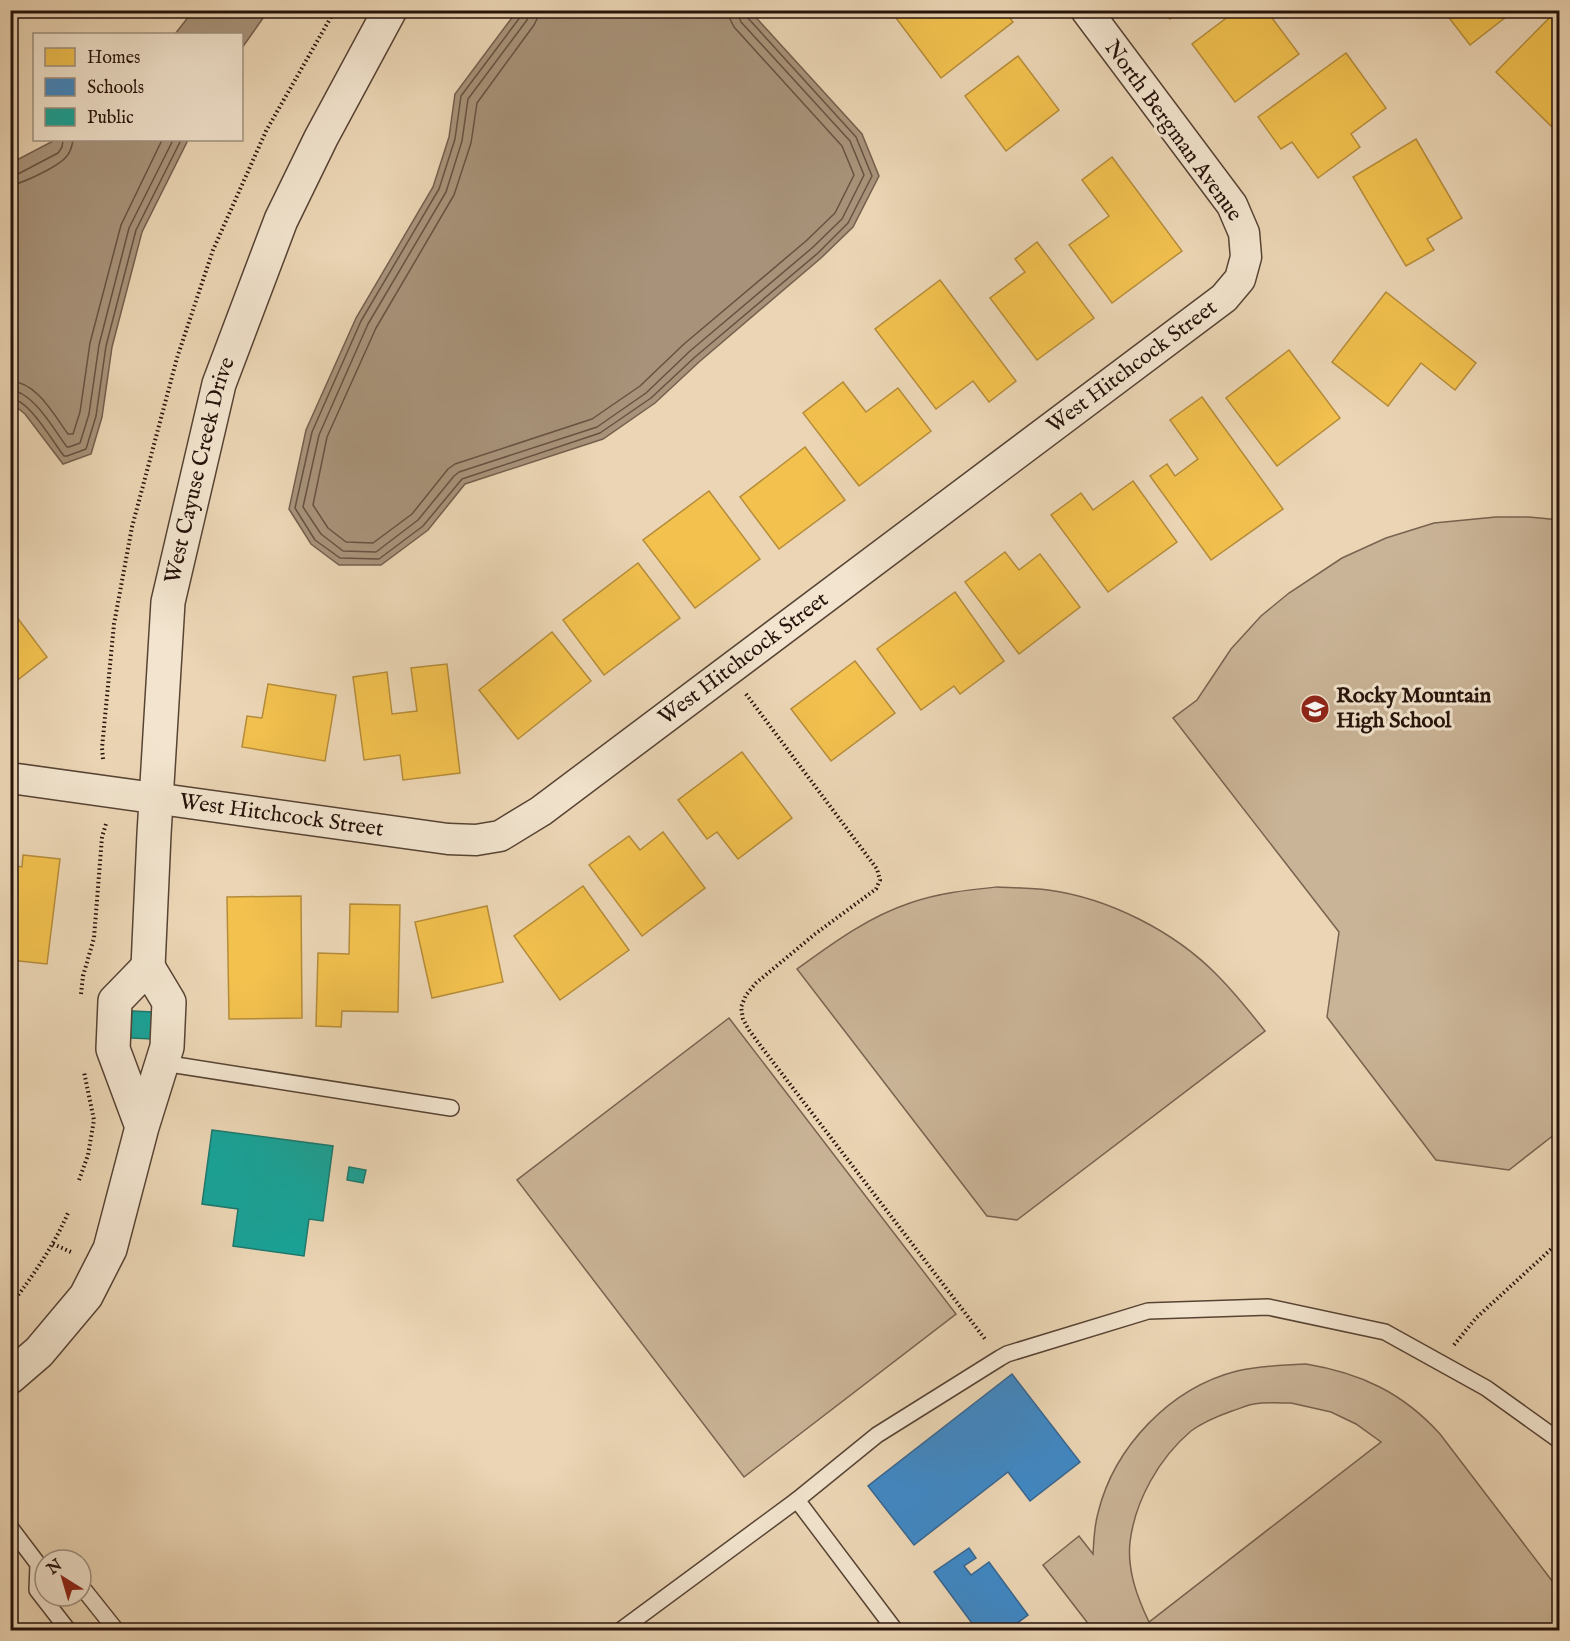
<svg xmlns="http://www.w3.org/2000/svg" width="1570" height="1641" font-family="'IM FELL English',serif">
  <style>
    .green { fill: #cab497; stroke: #786350; stroke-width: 1.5; fill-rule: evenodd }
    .water { fill: #a8937a; stroke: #745f4d; stroke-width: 1.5 }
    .homes { fill: #f2c14e; stroke: #b58c3a; stroke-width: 1.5 }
    .schools { fill: #3f88c5; stroke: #38658d; stroke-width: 1.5 }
    .public { fill: #17a398; stroke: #1c786d; stroke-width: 1.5 }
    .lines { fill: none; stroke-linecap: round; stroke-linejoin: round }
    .shore { stroke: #675242; stroke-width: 1.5 }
    .service-casing { stroke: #574334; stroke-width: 18 }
    .minor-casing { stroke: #574334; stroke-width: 33 }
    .tertiary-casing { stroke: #574334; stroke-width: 36 }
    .path { stroke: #26120a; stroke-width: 4; stroke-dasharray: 1.5 3; stroke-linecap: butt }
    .service { stroke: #f2e4ce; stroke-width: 15 }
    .minor { stroke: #f2e4ce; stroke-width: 30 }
    .tertiary { stroke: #f2e4ce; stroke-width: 33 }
    .labels { text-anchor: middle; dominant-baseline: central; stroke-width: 6; stroke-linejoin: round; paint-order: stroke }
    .street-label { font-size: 22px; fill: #26120a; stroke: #f2e4ce }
    .poi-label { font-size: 22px; font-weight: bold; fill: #26120a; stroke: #f2e4ce; text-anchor: start }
  </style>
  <rect width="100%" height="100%" fill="#ebd5b4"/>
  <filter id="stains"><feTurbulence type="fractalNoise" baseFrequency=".00333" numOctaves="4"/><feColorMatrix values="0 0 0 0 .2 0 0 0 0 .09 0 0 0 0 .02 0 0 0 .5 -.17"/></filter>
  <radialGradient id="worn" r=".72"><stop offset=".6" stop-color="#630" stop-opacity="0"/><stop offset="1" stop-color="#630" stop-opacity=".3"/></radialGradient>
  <!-- green -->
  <g class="green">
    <path d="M1496,517H1529L1560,520L1559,1131L1509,1170L1436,1160L1327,1017L1339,932L1173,718L1197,700L1231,649L1261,616L1289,593L1342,558L1386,538L1434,523Z"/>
    <path d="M997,887C1014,888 1031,888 1048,890C1108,898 1174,931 1217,975C1234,992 1250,1012 1265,1031L1017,1220L987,1216L797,969C833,943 868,917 910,903C938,893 968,890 997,887Z"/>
    <path d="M729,1018L956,1314L744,1477L517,1180Z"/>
    <path d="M1306,1364C1361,1373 1403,1393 1440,1434L1559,1590V1630H1093L1043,1565L1079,1536L1093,1554C1094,1540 1094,1527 1098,1513C1114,1447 1170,1388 1237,1371C1259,1366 1283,1365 1306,1364ZM1291,1403L1331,1412L1356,1424L1381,1442L1149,1622C1137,1597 1127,1570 1130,1542C1135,1501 1159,1458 1191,1431C1203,1422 1218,1416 1232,1411C1239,1409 1247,1405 1254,1404C1266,1402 1279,1403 1291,1403Z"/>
  </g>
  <!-- water -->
  <g class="water">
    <path d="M193,11V10L268,11L242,48V34H175Z"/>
    <path d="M517,11H750L862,134L879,176L853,227L821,258L699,362L655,403L603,439L465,484L428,530L381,565H339L311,544L289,509L306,430L356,318L433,187L449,137L455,94Z"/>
    <path d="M55,140H188L142,232L112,347L102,417L91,454L63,464L25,414L10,402L11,163Z"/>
  </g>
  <!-- homes -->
  <g class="homes">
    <path d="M63,10H75L67,17Z"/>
    <path d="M890,10H1004L1013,22L941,78Z"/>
    <path d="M1164,10H1181L1170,19Z"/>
    <path d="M1237,10H1266L1299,54L1235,102L1192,44Z"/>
    <path d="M1443,10H1515L1470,45Z"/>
    <path d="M1554,13L1560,18V118L1551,126L1496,72Z"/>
    <path d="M1346,53L1386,108L1351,134L1360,147L1318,178L1292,142L1281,149L1258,117Z"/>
    <path d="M1018,56L1059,110L1006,151L965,96Z"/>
    <path d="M1416,139L1462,218L1427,239L1434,250L1406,266L1353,177Z"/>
    <path d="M1112,157L1182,251L1112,303L1069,245L1109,216L1082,180Z"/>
    <path d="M1037,242L1094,318L1037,360L990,298L1025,272L1015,259Z"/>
    <path d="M940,280L1016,381L989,402L973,381L936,409L875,329Z"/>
    <path d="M1386,292L1476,363L1455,390L1421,363L1388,406L1332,362Z"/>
    <path d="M1289,350L1340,418L1277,466L1226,398Z"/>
    <path d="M843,382L866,412L898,388L931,431L859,486L803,413Z"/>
    <path d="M1202,397L1283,509L1211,560L1150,476L1167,464L1175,476L1198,459L1170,420Z"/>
    <path d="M805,447L845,500L779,549L740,497Z"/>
    <path d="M1133,481L1177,542L1108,592L1051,515L1081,493L1093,510Z"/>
    <path d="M709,491L760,559L695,608L643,540Z"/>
    <path d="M1005,552L1019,570L1040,554L1080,607L1019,654L965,582Z"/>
    <path d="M638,563L680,618L604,675L563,620Z"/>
    <path d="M955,592L1004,661L960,694L954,686L921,710L877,649Z"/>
    <path d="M10,608L47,657L10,686Z"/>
    <path d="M552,632L591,681L518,739L479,690Z"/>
    <path d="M855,661L895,713L831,761L791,709Z"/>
    <path d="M447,664L460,773L403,780L400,755L364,760L353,677L387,672L392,714L417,711L411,668Z"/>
    <path d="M268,684L336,695L325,761L242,747L247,716L262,718Z"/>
    <path d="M742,752L792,818L738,859L717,832L707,839L678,800Z"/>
    <path d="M663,832L705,888L642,936L589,865L629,836L640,850Z"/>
    <path d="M23,855L60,859L47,964L10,960V865L22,867Z"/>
    <path d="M583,886L629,950L560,1000L514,936Z"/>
    <path d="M301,896L302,1018L229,1019L227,897Z"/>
    <path d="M350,904L400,905L398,1012L342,1011L341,1027L316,1026L318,953L349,954Z"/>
    <path d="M487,906L503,982L432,998L415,922Z"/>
  </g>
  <!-- schools -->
  <g class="schools">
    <path d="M1012,1374L1080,1462L1030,1501L1008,1472L914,1545L868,1486Z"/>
    <path d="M969,1548L976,1558L964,1566L971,1575L989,1562L1028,1615L1008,1630H977L934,1572Z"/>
  </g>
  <!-- public -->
  <g class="public">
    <path d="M132,1011L153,1012V1039L131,1038Z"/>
    <path d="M212,1130L333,1146L323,1221L309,1219L304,1256L233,1246L238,1209L202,1204Z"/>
    <path d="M349,1167L366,1170L363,1183L347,1180Z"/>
  </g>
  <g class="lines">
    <!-- shore -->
    <g class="shore">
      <path d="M522,10L521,16L461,96L455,139L439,189L361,321L312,432L295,508L315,540L340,558L379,559L423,526L462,479L600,433L651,398L695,357L818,253L848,223L872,176L856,137L747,17L746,10"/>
      <path d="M529,10L527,20L468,99L462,141L446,192L368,324L319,435L303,507L321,534L343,551L376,552L418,520L454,476L459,472L597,427L646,393L690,351L812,248L842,219L864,175L850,141L741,22L739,17L738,10"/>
      <path d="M538,10L537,19L534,25L477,103L471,143L454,195L376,328L327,437L313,505L328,528L346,542L373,543L412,514L448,469L455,464L592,419L640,386L684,344L806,241L835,213L854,175L842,146L734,27L730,19L729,10"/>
      <path d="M10,176L18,174L58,153L62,147L63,140"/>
      <path d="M10,185C22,184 59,166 66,157C71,152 72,146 73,140"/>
      <path d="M10,381C37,382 54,415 68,434H73L80,412L90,343L121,225L162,140"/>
      <path d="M10,390C33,391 54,430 67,447H69L80,443L89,414L99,345L129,228L173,140"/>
      <path d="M10,398C30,400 52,441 64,456H67L86,449L96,416L106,346L136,230L181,140"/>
    </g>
    <!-- service casing -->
    <g class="service-casing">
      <g id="service">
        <path d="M163,1063L451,1108"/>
        <path d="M797,1500L895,1630"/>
        <path d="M10,1527L38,1564L37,1590L68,1630"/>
        <path d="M81,1586L116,1630"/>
        <path d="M621,1630L797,1500L877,1435L1000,1358L1007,1354L1148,1311L1268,1307L1385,1332L1486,1388L1560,1441"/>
      </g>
    </g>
    <!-- minor casing -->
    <g class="minor-casing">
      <g id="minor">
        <path id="s1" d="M10,778L448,839L476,840L500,836L541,811L1224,298L1240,279L1246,257L1244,233L1232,205L1086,10"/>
      </g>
    </g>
    <!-- tertiary casing -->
    <g class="tertiary-casing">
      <g id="tertiary">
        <path id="s2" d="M148,967L154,834L168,602L219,384L281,220L321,138L390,10"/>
        <path d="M10,1377L39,1352L86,1296L110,1249L142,1127L167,1047L169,1002L148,967L115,1001L113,1049L142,1127"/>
      </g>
    </g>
    <!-- path -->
    <g class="path">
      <path d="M746,694L877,869L880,880L876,889L815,934L756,983L746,995L741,1007L743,1019L749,1030L763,1049L985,1339"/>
      <path d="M103,759L102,748L114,624L132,527L177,358L213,250L266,131L335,10"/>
      <path d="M81,994L83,976L94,938L102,837L106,824"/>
      <path d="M79,1180L88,1155L94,1120L84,1072"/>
      <path d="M53,1244L71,1252"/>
      <path d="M10,1306C34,1274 52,1249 68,1213"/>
      <path d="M1454,1345L1476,1318L1560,1241"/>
    </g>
    <!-- service -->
    <use href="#service" class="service"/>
    <!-- minor -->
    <use href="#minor" class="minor"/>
    <!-- tertiary -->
    <use href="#tertiary" class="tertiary"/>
  </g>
  <!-- icons -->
  <defs>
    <g id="school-disc" transform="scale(1.5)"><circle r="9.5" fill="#8f2418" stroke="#f2e4ce"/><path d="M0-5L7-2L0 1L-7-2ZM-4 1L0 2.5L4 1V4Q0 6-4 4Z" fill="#fff"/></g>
  </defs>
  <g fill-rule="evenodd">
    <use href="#school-disc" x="1315" y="709"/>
  </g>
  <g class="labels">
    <!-- street labels -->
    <g class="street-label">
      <text transform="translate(1173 131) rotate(54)">North Bergman Avenue</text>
      <text stroke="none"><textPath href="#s1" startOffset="1282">West Hitchcock Street</textPath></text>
      <text stroke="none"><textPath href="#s2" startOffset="501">West Cayuse Creek Drive</textPath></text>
      <text stroke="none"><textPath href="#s1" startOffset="796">West Hitchcock Street</textPath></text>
      <text stroke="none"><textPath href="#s1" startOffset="274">West Hitchcock Street</textPath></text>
    </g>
    <!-- poi labels -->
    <g class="poi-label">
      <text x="1336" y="696">Rocky Mountain<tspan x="1336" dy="25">High School</tspan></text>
    </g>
  </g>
  <!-- margin -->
  <rect width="1570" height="1641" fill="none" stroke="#ebd5b4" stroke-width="36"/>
  <rect x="12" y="12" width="1546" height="1617" fill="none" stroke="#26120a" stroke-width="3"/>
  <rect x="18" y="18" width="1534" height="1605" fill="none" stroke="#26120a" stroke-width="1.5"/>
  <!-- legend -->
  <rect x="33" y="33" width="210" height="108" fill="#f2e4ce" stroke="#a09080" stroke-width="1.5"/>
  <rect x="45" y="48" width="30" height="18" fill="#f2c14e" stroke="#a09080" stroke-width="1.5"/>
  <text x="87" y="63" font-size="18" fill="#26120a">Homes</text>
  <rect x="45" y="78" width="30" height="18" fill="#3f88c5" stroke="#a09080" stroke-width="1.5"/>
  <text x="87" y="93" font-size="18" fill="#26120a">Schools</text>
  <rect x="45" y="108" width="30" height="18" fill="#17a398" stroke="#a09080" stroke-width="1.5"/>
  <text x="87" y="123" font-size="18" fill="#26120a">Public</text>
  <!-- north arrow -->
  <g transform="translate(63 1578) rotate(323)"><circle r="28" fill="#f2e4ce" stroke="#a09080" stroke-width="1.5"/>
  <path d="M0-4.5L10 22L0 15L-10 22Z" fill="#8f2418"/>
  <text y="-9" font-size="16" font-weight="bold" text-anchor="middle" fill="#26120a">N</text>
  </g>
  <rect width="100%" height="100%" filter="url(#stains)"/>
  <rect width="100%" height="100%" fill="url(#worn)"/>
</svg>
